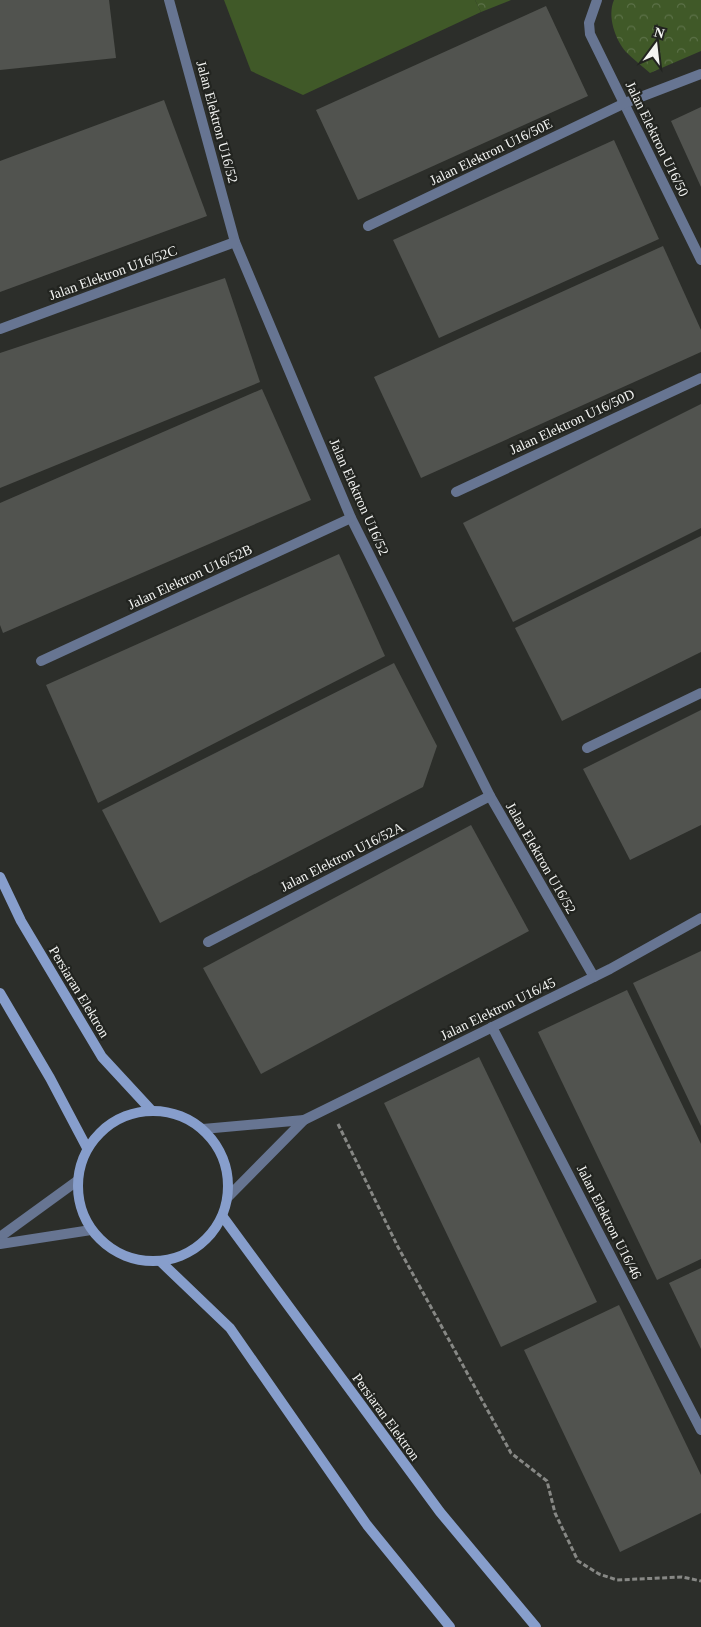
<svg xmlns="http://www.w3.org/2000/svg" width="701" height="1627" font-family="'Times New Roman',serif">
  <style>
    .green { fill: #405928 }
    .park { fill: url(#park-crowns) }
    .building { fill: #51534f }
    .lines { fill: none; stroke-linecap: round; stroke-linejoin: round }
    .path { stroke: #878885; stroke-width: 3; stroke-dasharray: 5 2.5; stroke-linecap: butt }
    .minor { stroke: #677592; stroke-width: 10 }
    .tertiary { stroke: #677592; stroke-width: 10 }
    .secondary { stroke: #879ecc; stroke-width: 10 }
    .labels { text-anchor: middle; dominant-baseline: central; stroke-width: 4.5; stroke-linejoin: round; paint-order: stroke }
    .street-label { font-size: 14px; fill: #f3f4f2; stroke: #222420 }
  </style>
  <defs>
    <pattern id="park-crowns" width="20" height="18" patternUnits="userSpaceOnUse" patternTransform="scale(1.25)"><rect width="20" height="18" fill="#405928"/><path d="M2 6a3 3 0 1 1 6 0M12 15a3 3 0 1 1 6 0" fill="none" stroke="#5c7148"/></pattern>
  </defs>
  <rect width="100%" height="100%" fill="#2c2e2a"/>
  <!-- green -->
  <path class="green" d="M224,0H475L481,12L303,95L251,71Z"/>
  <!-- park -->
  <g class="park">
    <path d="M475,0H511L481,12Z"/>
    <path d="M614,0H701V51L650,73C642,66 633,59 626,52C615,39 607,16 614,0Z"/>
  </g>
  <!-- building -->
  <g class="building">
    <path d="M0,0H109L116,58L0,70Z"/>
    <path d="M546,6L588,96L358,200L316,110Z"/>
    <path d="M164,100L207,216L0,292V161Z"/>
    <path d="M701,107V187L671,121Z"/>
    <path d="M614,140L659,239L439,338L393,240Z"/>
    <path d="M663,246L701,330V352L421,478L374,377Z"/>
    <path d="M225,278L260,382L0,488V353Z"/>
    <path d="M262,389L311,500L3,633L0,625V503Z"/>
    <path d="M701,404V528L513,622L463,523Z"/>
    <path d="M701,536V652L562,721L515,628Z"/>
    <path d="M339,554L385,656L98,803L46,685Z"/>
    <path d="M394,663L437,746L423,787L160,923L102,810Z"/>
    <path d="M701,710V825L630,860L583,769Z"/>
    <path d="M471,825L529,931L261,1074L203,968Z"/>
    <path d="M701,951V1126L633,983Z"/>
    <path d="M627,990L701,1144V1259L657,1280L538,1032Z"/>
    <path d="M479,1057L597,1302L501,1347L384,1103Z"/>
    <path d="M701,1268V1349L669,1283Z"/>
    <path d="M619,1305L701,1475V1513L620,1552L524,1350Z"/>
  </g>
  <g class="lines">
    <!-- path -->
    <path class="path" d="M338,1124L398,1247L511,1453L547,1481L555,1513L578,1561L599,1574L617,1580L682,1577L701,1581"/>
    <!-- minor -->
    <g class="minor">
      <path d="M169,0L235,242L351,518L490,796L594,977"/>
      <path d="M597,0L589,23L590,34L701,260"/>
      <path d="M368,226L625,103L701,74"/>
      <path d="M0,329L235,242"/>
      <path d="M456,492L701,378"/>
      <path d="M41,661L351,518"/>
      <path d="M587,748L701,693"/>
      <path d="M208,942L490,796"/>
      <path d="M492,1027L701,1430"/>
      <path d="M203,1129L304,1120"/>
      <path d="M228,1197L304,1120L610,969L701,918"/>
    </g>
    <!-- tertiary -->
    <g class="tertiary">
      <path d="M0,1237L77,1181"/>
      <path d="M0,1244L91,1230"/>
    </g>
    <!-- secondary -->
    <g class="secondary">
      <path d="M0,877L21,921L102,1057L151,1110"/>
      <path d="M0,993L50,1078L87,1148"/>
      <circle cx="153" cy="1186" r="75"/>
      <path d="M223,1217L440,1512L536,1627"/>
      <path d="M160,1261L230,1328L367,1525L450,1627"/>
    </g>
  </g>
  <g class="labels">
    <!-- street labels -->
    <g class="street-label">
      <text transform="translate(217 122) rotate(75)">Jalan Elektron U16/52</text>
      <text transform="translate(657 139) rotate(64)">Jalan Elektron U16/50</text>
      <text transform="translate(491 152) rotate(-26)">Jalan Elektron U16/50E</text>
      <text transform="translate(113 273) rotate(-20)">Jalan Elektron U16/52C</text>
      <text transform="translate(572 422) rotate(-25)">Jalan Elektron U16/50D</text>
      <text transform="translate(359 497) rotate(66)">Jalan Elektron U16/52</text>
      <text transform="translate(190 577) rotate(-25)">Jalan Elektron U16/52B</text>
      <text transform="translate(342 857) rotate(-27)">Jalan Elektron U16/52A</text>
      <text transform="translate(541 858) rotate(60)">Jalan Elektron U16/52</text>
      <text transform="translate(79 992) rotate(59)">Persiaran Elektron</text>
      <text transform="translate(498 1009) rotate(-26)">Jalan Elektron U16/45</text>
      <text transform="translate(609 1222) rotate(63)">Jalan Elektron U16/46</text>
      <text transform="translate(386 1417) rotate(54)">Persiaran Elektron</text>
    </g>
  </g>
  <!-- north arrow -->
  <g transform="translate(656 45) rotate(15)" stroke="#222420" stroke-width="4" paint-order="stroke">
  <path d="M0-4L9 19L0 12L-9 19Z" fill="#f3f4f2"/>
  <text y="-8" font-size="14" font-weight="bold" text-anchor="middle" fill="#f3f4f2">N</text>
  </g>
</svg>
